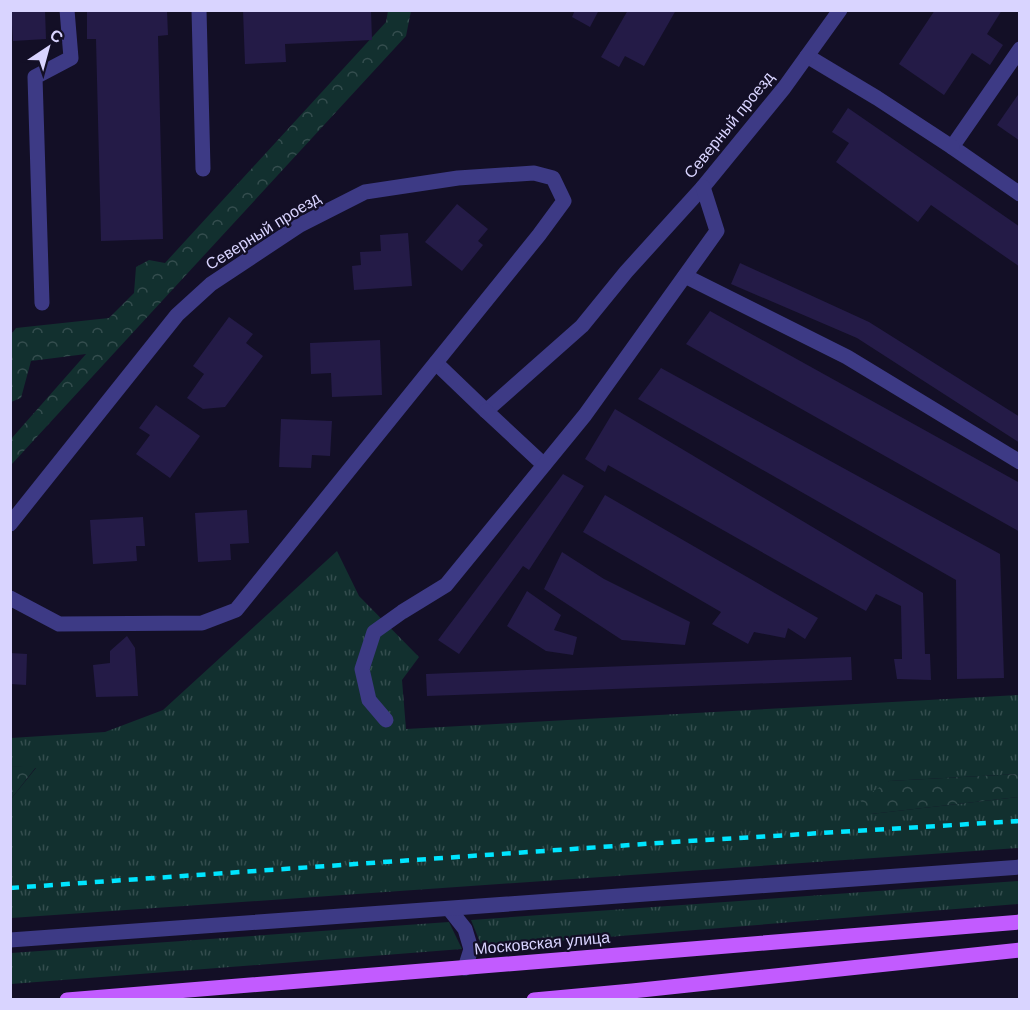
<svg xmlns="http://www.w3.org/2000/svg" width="1030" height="1010" font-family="Arial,sans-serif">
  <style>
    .grass { fill: url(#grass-tufts) }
    .forest { fill: url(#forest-crowns) }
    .building { fill: #241b47 }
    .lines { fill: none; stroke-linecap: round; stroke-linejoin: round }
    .minor { stroke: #3d3a85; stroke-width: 15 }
    .major { stroke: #c25bff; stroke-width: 15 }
    .rail { stroke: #00e5ff; stroke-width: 4.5; stroke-dasharray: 9 8; stroke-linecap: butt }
    .labels { text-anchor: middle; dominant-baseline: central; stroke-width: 4.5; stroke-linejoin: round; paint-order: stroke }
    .street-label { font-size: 16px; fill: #d9d4ff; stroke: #130f26 }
  </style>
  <defs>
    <pattern id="grass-tufts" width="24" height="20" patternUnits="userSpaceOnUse" patternTransform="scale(1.5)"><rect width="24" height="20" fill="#12302f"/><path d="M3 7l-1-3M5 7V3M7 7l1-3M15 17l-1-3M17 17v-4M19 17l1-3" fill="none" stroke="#344d4e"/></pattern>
    <pattern id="forest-crowns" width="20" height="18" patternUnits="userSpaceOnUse" patternTransform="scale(1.5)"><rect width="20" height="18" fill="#12302f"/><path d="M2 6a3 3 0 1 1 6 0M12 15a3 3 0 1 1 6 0" fill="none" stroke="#344d4e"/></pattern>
  </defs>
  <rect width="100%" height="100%" fill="#130f26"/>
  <!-- grass -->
  <g class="grass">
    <path d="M337,551L359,596L419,657L402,680L406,729L1019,695V774L889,781L871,814L1019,797V848L11,918V799L36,768L11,766V738L105,732L163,710Z"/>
    <path d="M1019,881V904L482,947L471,920Z"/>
    <path d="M449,922L462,949L11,984V953Z"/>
  </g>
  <!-- forest -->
  <g class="forest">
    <path d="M388,11H411L406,36L11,465V439L86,354L31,361L21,398L11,402L10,336L16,328L109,318L134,293L136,267L149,260L165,263L386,22Z"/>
    <path d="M11,766L36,767L11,799L10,766Z"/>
    <path d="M1019,774V797L871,814L860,800L889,781Z"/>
  </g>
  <!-- building -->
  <g class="building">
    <path d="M11,10H45L46,39L13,41Z"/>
    <path d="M87,10H167L168,35L158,36L163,239L101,241L96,39H87Z"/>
    <path d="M243,10H371L372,40L285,44L286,62L245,64Z"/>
    <path d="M575,10H599L590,27L572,17Z"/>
    <path d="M628,10H676L644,66L625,56L619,67L601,57Z"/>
    <path d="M935,10H1002L987,34L1003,45L990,65L972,53L944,95L899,64Z"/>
    <path d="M1020,92V141L997,125Z"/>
    <path d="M848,108L1020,227V267L931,205L918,222L836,162L849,143L832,132Z"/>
    <path d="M457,204L488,229L478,241L483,245L462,271L425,242Z"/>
    <path d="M408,233L412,286L354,290L352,266L361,265L360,252L381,251L380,235Z"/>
    <path d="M740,263L869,322L1020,417V443L857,338L731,284Z"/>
    <path d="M710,311L1020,483V532L686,344Z"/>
    <path d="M229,317L253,334L246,343L263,356L225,407L203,409L187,398L204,374L193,366Z"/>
    <path d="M380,340L382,395L332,397L331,373L311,374L310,343Z"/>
    <path d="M661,368L1000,554L1004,678L957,679L956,580L638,399Z"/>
    <path d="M156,405L200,436L170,478L136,454L150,435L139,428Z"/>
    <path d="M615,409L923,593L925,654H930L931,680L897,679L894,659H902L901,606L876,594L866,611L608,465L605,472L585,459Z"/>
    <path d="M281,419L332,421L330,456L312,455L311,468L279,467Z"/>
    <path d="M563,474L584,486L529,570L523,566L459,654L438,640Z"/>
    <path d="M605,495L818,618L805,639L788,628L785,638L754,632L748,644L712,624L721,612L583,532Z"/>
    <path d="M247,510L249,543L230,544L231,560L198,562L195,513Z"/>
    <path d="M143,517L145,546H136L137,561L93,564L90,520Z"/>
    <path d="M562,552L604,579L690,622L685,645L622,640L544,589Z"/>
    <path d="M527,591L561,615L554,630L577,637L573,655L546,651L507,626Z"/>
    <path d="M127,636L135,648L138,696L96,697L93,665L110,663V651Z"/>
    <path d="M10,653L27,654L26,685L10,684Z"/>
    <path d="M851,657L852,680L427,696L426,674Z"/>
  </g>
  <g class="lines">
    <!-- minor -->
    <g class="minor">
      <path d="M199,10L203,169"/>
      <path d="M1020,49L952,147L1020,194"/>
      <path d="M807,56L877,98L952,147"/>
      <path d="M685,276L847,357L1020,462"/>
      <path d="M42,303L35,77L71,58L67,10"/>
      <path d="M436,363L486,411L582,326L626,272L703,187L784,88L840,10"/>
      <path d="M486,411L544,465"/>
      <path d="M10,524L177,315L211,284L300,225L365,192L458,178L534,173L553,178L564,201L539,235L236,610L202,623L59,624L10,598"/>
      <path d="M386,720L369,700L362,669L374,632L402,612L446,585L585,415L717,231L703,187"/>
      <path d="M450,910L465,929L471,949L465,968"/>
      <path d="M10,940L1020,867"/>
    </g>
    <!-- major -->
    <g class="major">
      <path d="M67,1000L1020,922"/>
      <path d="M534,1000L632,991L1020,950"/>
    </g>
    <!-- rail -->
    <path class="rail" d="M10,888L673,842L1020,821"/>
  </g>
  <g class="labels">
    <!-- street labels -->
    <g class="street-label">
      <text transform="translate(729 125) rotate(-51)">Северный проезд</text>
      <text transform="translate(263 231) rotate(-32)">Северный проезд</text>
      <text transform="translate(542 943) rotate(-5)">Московская улица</text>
    </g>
  </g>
  <!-- border -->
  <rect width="1030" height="1010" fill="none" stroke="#d9d4ff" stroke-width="24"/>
  <!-- north arrow -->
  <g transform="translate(48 48) rotate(36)" stroke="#130f26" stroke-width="4.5" paint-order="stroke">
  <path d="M0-4.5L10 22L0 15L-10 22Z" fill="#d9d4ff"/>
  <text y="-9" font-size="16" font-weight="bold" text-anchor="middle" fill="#d9d4ff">С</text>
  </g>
</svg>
